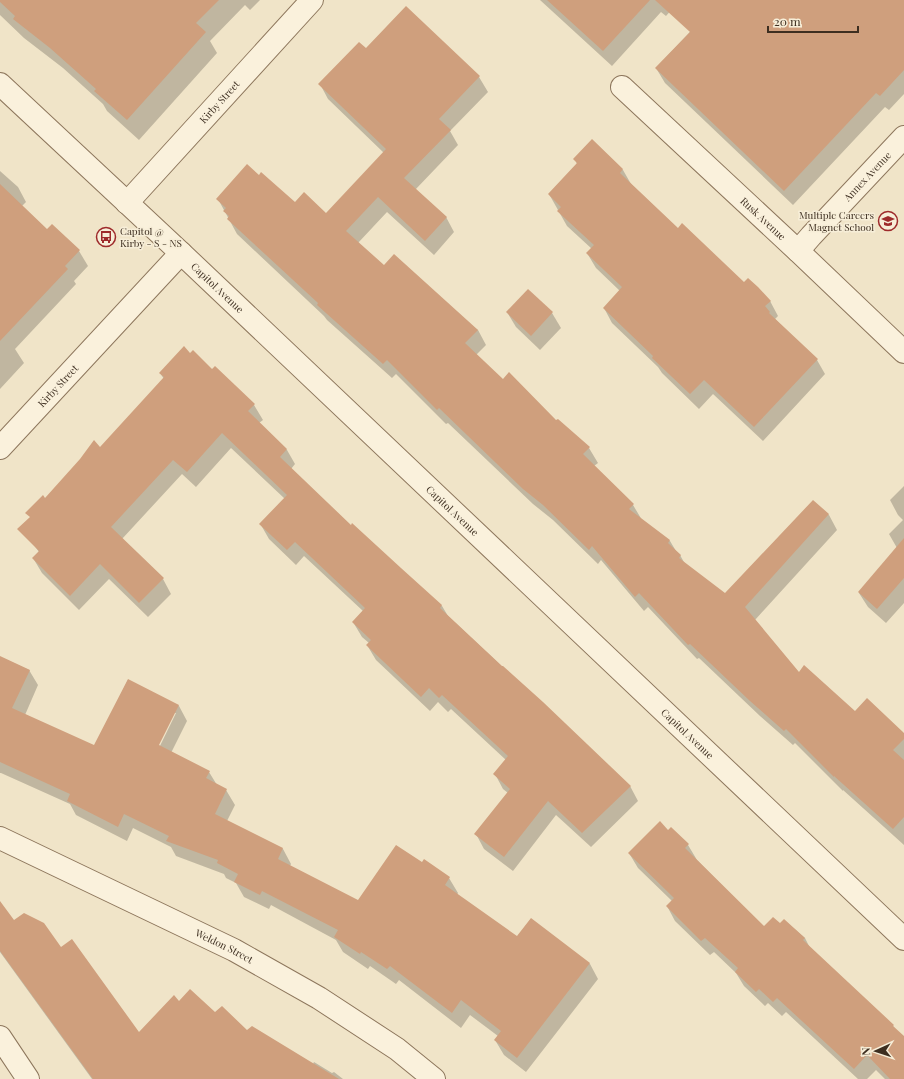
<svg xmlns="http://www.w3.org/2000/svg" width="904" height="1079" font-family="'Playfair Display',serif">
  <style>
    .shadow { fill: #0003; fill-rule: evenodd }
    .building { fill: #cf9f7d }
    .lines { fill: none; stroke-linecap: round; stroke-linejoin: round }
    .minor-casing { stroke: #8d765c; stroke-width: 24 }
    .minor { stroke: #faf1dc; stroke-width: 22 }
    .labels { text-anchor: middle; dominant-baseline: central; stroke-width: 3; stroke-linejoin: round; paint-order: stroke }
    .street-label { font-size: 10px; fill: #3d2e20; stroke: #f7eed8 }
    .poi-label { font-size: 10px; fill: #3d2e20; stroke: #f7eed8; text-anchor: end }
  </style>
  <rect width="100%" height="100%" fill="#f0e4c8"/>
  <!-- shadow -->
  <g class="shadow">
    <path d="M0,0H260L250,10L245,5L210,41L217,53L139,140L107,111L103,104L63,68L24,38L0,15Z"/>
    <path d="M540,0H680L666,16L661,12L612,66Z"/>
    <path d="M720,0H904V94L889,110L885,107L793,205L665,83L656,68Z"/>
    <path d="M366,50L479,77L488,92L450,131L458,145L415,190L446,217L454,232L434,255L387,212L358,243L384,266L478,330L486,345L476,355L503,380L589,448L598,463L594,466L633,505L642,520L670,541L676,551L680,555L685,564L726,595L813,501L829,515L837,530L755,620L799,673L855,712L904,734V845L843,790V791L795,743L793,745L760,716L699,658L697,659L648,607L644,611L601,560L598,564L553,520L533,504L448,423L446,424L396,374L392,378L327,320L324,316L237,234L218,199L295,203L326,214L384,153L328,99L320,84Z"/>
    <path d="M592,140L623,170L631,184L678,229L744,283L770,301L778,316L775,319L817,360L825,374L763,441L713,394L699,409L662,373L658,367L612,323L604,308L620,291L596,268L587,253L592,249L567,226L549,194L577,164L575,159Z"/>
    <path d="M0,171L18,187L26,202L22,206L47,231L52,225L79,251L88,266L74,281L76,284L15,349L24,363L0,389Z"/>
    <path d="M507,312L552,313L561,328L540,350L516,327Z"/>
    <path d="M190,354L212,371L215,367L254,405L263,420L259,423L287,450L295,464L291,469L351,526L442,606L448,616L630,786L638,801L591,847L556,815L513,871L484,849L476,834L508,793L503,789L495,774L506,760L451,709L448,712L438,702L430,711L376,660L367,645L369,643L362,637L353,622L363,611L304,556L296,565L269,539L261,525L285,499L231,448L196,487L182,474L122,539L163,579L171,594L148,617L109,579L79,610L42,573L33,558L39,552L34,545L101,448L164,379L160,373Z"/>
    <path d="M904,486V603L886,623L868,607L859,593L897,548L889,534L903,520L898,515L890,500Z"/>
    <path d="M0,657L29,670L38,685L25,715L95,747L128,680L179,706L187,721L171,753L209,772L217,785L226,790L235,805L227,821L283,849L291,864L290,866L359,902L423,864L424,861L449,878L458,893L457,895L517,937L531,919L590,964L598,979L526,1072L504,1055L495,1040L498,1036L470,1015L461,1028L399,980L396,984L370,966L368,969L343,952L336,940L271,905L269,909L244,897L236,883L226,878L224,874L176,856L171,847L133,828L127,841L76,815L70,804L1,773H0ZM174,713H176L158,750L156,749Z"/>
    <path d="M671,829L688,845L697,860L764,928L780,925L784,920L805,938L810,948L893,1026L896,1030L904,1037V1079H885L876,1070L867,1079H858L786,1012L782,1016L768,1003L765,1006L744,986L736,973L714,952L710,955L675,921L667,906L672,901L638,868L629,853Z"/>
    <path d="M0,903L14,921L61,949L151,1079H92L0,952Z"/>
    <path d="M179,1002L215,1014L247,1032L313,1064L314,1062L332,1073L334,1072L343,1079H191Z"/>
  </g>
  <!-- building -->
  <g class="building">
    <path d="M0,0H219L196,23L206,32L127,120L94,91L96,89L50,48L13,19L15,16L0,2Z"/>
    <path d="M547,0H650L603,51Z"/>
    <path d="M655,0H904V70L880,96L876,93L784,191L655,68L690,32Z"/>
    <path d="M406,6L480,76L439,119L451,130L404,178L447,217L425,241L378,197L346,231L384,265L394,254L478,330L465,343L503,379L509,372L556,420L558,419L590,447L583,454L634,504L629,509L670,540L668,543L681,555L679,558L725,593L813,500L829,514L745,607L799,672L804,665L855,711L867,698L904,733V739L893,750L904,760V817L893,829L834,776V777L786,729L784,731L750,701L690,644L688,645L639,593L635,597L592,546L589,550L543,505L523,489L439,408L437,410L387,360L383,364L317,305L318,303L227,219L229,216L223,211L226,208L216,199L247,164L259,175L261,172L295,202L304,192L326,213L386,149L318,84L359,42L366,48Z"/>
    <path d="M592,139L623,169L620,173L678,228L682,223L744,282L748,278L758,287L771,301L765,306L770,312L769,313L818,359L754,427L704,380L690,394L652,358L653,356L603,308L622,287L586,253L594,245L557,211L561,207L548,194L577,163L573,159Z"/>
    <path d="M0,184L47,229L52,224L80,250L65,266L68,269L0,341Z"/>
    <path d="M528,289L553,312L531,336L506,312Z"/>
    <path d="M184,346L190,353L193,350L212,369L215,366L255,404L248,411L287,449L280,457L351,525L352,523L401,568L442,605L440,608L502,666H503L543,702L631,786L582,833L548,801L504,857L474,834L510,789L493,774L508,756L442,695L439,698L429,688L421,697L366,645L371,640L352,622L365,608L295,542L287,550L259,524L287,495L222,433L187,472L173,460L111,527L164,578L139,603L100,564L70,596L32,558L39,551L17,529L30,517L25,513L43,495L45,498L80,459L94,440L100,447L164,377L159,373Z"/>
    <path d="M904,538V578L877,609L858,592Z"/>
    <path d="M0,656L30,670L12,708L94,745L128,679L179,705L159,745L210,771L206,778L227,789L215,814L283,848L278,859L358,900L396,845L422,862L424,859L450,877L445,885L517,936L531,918L590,963L517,1058L494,1040L501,1031L461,1000L452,1013L390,966L387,969L361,952L360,954L334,937L338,930L262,891L260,895L234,882L238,874L217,863L218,860L166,841L169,836L124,814L118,827L67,801L70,794L0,762Z"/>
    <path d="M660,821L668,830L671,827L689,844L685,848L764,926L773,917L780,923L784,919L805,938L803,940L894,1025L893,1026L904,1036V1079H890L867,1055L854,1069L777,998L773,1002L759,989L756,992L735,972L738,968L705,938L701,941L666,906L674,898L628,853Z"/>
    <path d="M0,901L14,920L24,913L44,923L61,947L72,939L139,1032L174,995L179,1001L190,989L215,1012L222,1006L247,1030L252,1026L339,1079H93L0,951Z"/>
  </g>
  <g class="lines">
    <!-- minor casing -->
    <g class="minor-casing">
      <g id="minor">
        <path id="s1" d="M0,84L181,253L904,939"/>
        <path id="s2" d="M622,87L798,251L904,352"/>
        <path id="s3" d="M127,203L312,0"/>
        <path id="s4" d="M798,251L811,236L904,137"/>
        <path id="s5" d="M0,448L181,253"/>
        <path id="s6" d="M0,838L234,950L319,998L397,1049L434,1079"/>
        <path d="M0,1037L28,1079"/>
      </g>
    </g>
    <!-- minor -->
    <use href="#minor" class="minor"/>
  </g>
  <!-- icons -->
  <defs>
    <g id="school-ring" transform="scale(1)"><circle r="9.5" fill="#f7eed8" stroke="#9e2a2b" stroke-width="1.5"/><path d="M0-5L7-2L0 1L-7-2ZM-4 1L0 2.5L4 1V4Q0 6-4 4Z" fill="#9e2a2b"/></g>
    <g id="bus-ring" transform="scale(1)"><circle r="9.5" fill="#f7eed8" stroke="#9e2a2b" stroke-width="1.5"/><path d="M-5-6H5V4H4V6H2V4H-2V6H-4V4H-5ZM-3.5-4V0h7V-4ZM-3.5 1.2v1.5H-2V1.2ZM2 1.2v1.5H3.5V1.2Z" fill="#9e2a2b"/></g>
  </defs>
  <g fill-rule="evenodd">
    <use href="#school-ring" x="888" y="221"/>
    <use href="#bus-ring" x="106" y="237"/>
  </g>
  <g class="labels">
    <!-- street labels -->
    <g class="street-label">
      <text stroke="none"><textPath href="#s3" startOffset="137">Kirby Street</textPath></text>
      <text stroke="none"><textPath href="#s4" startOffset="102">Annex Avenue</textPath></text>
      <text stroke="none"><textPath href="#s2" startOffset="193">Rusk Avenue</textPath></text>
      <text stroke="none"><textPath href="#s1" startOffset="298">Capitol Avenue</textPath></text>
      <text stroke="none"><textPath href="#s5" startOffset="85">Kirby Street</textPath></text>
      <text stroke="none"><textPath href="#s1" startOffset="622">Capitol Avenue</textPath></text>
      <text stroke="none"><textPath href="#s1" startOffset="946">Capitol Avenue</textPath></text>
      <text stroke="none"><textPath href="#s6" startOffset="249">Weldon Street</textPath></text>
    </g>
    <!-- poi labels -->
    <g class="poi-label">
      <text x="874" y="215">Multiple Careers<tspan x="874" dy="12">Magnet School</tspan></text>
      <text x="120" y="231" text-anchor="start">Capitol @<tspan x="120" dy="12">Kirby - S - NS</tspan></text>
    </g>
  </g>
  <!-- north arrow -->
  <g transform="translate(876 1051) rotate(267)" stroke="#f7eed8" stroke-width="3" paint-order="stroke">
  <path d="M0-3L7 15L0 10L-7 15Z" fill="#3d2e20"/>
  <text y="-6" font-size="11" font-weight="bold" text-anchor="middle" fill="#3d2e20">N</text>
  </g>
  <!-- scale -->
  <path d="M768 26v6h90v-6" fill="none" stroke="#3d2e20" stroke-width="2"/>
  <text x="774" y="26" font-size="12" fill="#3d2e20" stroke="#f7eed8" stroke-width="3" paint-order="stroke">20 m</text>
</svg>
